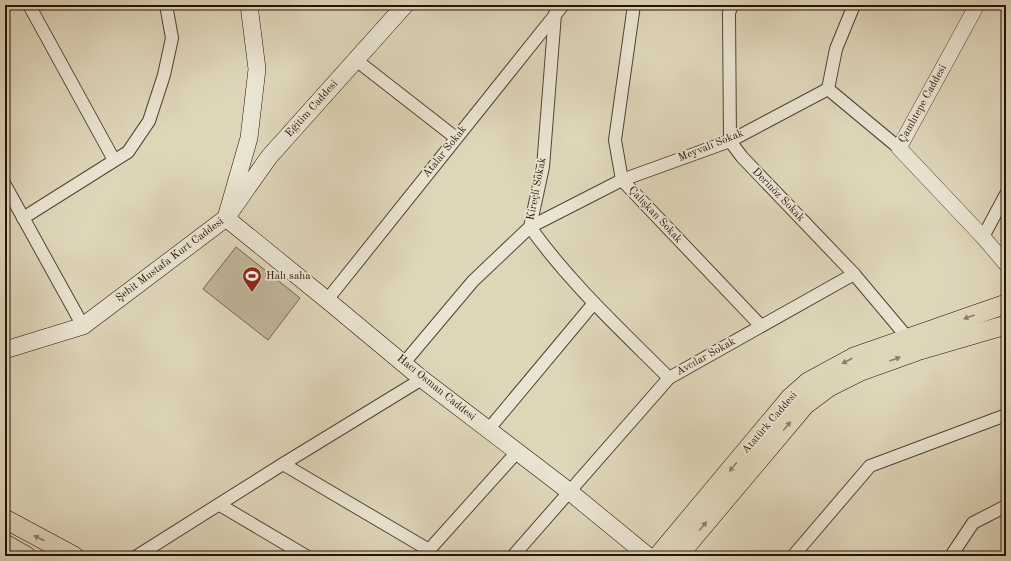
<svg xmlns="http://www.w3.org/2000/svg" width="1011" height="561" font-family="'Old Standard TT',serif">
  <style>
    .green { fill: #c0b59b; stroke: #736450 }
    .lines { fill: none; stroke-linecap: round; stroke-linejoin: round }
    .minor-casing { stroke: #544332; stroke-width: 14 }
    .tertiary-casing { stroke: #544332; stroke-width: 16 }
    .secondary-casing { stroke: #261204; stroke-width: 18 }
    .primary-casing { stroke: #261204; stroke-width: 20 }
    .minor { stroke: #eae4d2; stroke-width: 12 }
    .tertiary { stroke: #eae4d2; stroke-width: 15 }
    .secondary { stroke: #eae4d2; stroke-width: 17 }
    .primary { stroke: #dfd6ba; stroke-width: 19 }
    .oneway { fill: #8c7e68 }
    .labels { text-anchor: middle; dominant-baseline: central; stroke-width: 3.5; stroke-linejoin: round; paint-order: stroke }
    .street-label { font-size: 11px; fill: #261204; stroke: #eae4d2 }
    .poi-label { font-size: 11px; fill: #261204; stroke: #eae4d2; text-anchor: start }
  </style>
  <rect width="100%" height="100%" fill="#dfd6ba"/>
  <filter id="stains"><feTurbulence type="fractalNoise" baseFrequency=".005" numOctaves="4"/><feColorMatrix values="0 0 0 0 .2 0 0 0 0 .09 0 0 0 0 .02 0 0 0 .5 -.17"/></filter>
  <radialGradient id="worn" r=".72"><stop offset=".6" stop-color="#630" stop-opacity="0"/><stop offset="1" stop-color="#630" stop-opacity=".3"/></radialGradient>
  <!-- green -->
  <path class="green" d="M236,247L300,298L268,340L203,289Z"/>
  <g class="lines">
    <!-- minor casing -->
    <g class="minor-casing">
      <g id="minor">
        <path d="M29,5L114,160"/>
        <path d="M634,5L615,140L622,180L761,326"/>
        <path d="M732,5L729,13L730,141L742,157L854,274L912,343"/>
        <path d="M356,60L456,138"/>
        <path d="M828,89L836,49L854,5"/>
        <path d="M5,185L83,326"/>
        <path d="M23,218L128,152L149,121L164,75L172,38L166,5"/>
        <path d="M983,237L1006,194"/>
        <path d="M327,300L563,5"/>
        <path d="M404,363L473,281L530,227L543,167L555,14"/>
        <path d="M669,378C620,329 570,283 530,227L622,180L730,141L828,89L899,148"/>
        <path d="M488,430L594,303"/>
        <path d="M283,464L429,550"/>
        <path d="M220,505L306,556"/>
        <path d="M137,556L283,464L422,379"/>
        <path d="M422,556L429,550L517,452"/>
        <path d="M513,556L669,378L854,274"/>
        <path d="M793,556L870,466L1006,415"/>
        <path d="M951,556L973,523L1006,506"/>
      </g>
    </g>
    <!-- tertiary casing -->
    <g class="tertiary-casing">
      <path id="tertiary" d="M977,5L899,148L983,237L1006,264"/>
    </g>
    <!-- secondary casing -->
    <g class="secondary-casing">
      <g id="secondary">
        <path d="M405,5L269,157L226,218L327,300L422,379L570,492L648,556"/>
        <path d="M5,350L83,326L226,218L249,138L257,69L249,5"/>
      </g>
    </g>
    <!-- primary casing -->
    <g class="primary-casing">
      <g id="primary">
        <path d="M5,519L74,556"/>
        <path d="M5,544L26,556"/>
        <path d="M658,556L790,398L808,382L854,357L1006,304"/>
        <path d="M678,556L805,405L829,387L861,371L917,351L1006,325"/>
      </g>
    </g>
    <!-- minor -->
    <use href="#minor" class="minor"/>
    <!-- tertiary -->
    <use href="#tertiary" class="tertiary"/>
    <!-- secondary -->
    <use href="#secondary" class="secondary"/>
    <!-- primary -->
    <use href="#primary" class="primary"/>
  </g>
  <!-- one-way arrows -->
  <defs><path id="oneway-solid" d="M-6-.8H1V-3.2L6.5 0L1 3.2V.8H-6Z"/></defs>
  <g class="oneway">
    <use href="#oneway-solid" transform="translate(969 317) rotate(160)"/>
    <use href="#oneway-solid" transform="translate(895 359) rotate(-20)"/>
    <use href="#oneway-solid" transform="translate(847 361) rotate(152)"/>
    <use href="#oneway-solid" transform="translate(787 426) rotate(-50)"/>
    <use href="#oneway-solid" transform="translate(733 467) rotate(130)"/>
    <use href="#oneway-solid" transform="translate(703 526) rotate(-50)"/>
    <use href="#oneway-solid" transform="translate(39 538) rotate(-153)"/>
  </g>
  <!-- icons -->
  <defs>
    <g id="stadium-pin" transform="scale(1)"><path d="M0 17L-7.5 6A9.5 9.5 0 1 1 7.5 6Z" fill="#8f2418" stroke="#eae4d2"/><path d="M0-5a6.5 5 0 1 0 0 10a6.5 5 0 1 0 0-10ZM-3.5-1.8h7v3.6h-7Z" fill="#fff"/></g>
  </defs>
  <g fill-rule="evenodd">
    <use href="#stadium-pin" x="252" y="276"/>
  </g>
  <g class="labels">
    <!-- street labels -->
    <g class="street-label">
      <text transform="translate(923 104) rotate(-61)">Çamlıtepe Caddesi</text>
      <text transform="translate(312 109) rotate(-48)">Eğitim Caddesi</text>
      <text transform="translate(711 146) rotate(-22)">Meyvalı Sokak</text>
      <text transform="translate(445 152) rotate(-51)">Atalar Sokak</text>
      <text transform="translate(537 189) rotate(-79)">Kireçli Sokak</text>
      <text transform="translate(778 195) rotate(46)">Derinöz Sokak</text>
      <text transform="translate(655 215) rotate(47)">Çalışkan Sokak</text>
      <text transform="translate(170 260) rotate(-37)">Şehit Mustafa Kurt Caddesi</text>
      <text transform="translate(706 357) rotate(-29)">Avcılar Sokak</text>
      <text transform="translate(436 388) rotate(39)">Hacı Osman Caddesi</text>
      <text transform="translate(770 423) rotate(-49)">Atatürk Caddesi</text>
    </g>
    <!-- poi labels -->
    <g class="poi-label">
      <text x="266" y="276">Halı saha</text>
    </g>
  </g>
  <!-- margin -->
  <rect width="1011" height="561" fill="none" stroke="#dfd6ba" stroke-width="20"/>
  <rect x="6" y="6" width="999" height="549" fill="none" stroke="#261204" stroke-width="2"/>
  <rect x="10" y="10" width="991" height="541" fill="none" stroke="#261204"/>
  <rect width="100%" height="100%" filter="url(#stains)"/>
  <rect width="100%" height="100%" fill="url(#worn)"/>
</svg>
